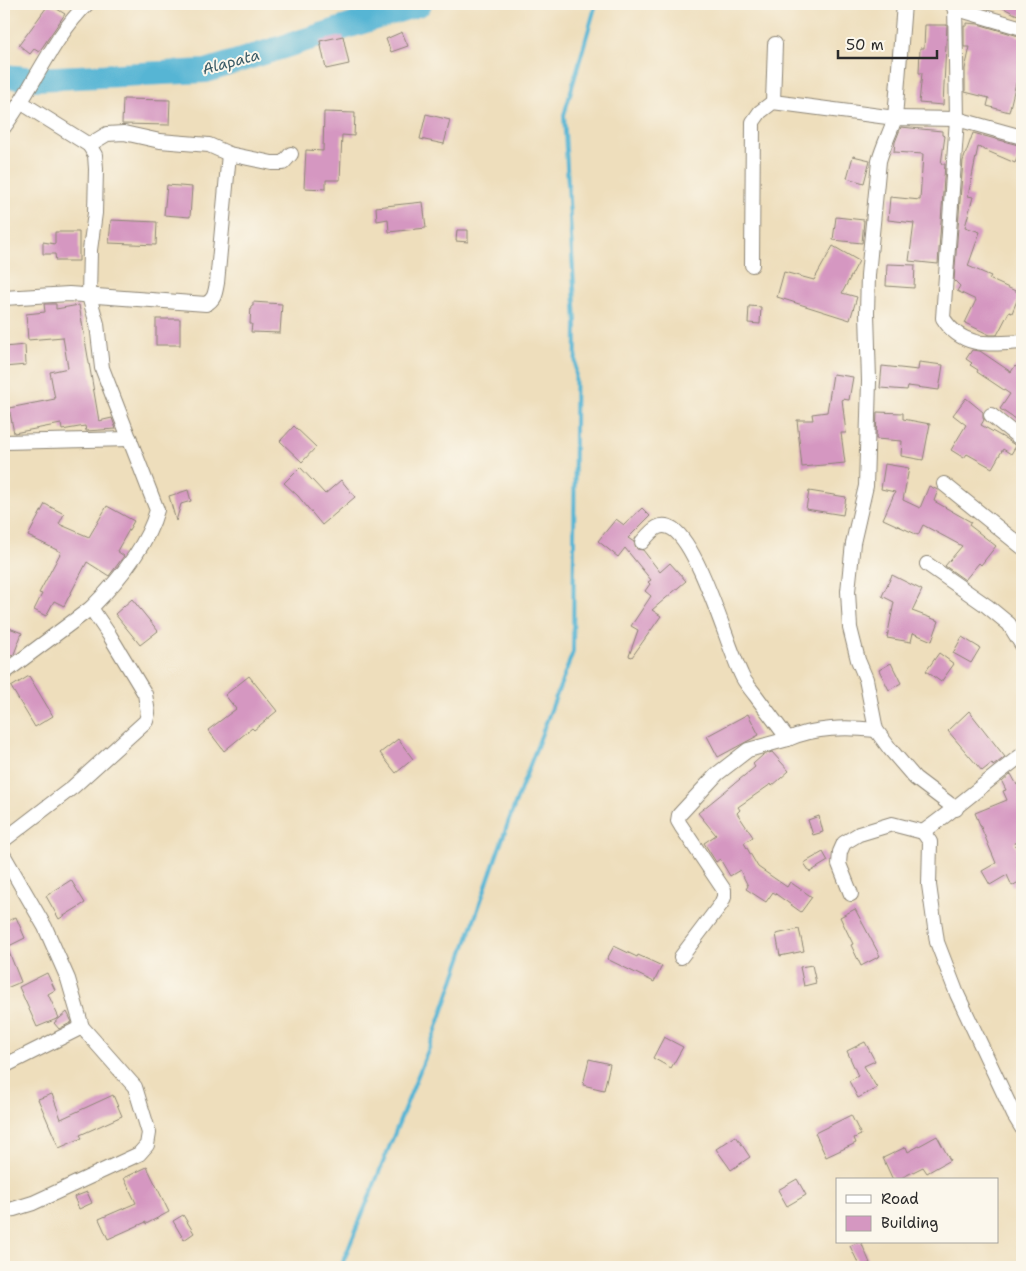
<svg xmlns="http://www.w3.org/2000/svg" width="1026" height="1271" font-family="'Shantell Sans',sans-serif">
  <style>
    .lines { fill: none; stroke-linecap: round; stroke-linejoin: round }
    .stream { stroke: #56b5d4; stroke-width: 4 }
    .river { stroke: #56b5d4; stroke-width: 24 }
    .building { fill: #d597c1 }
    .street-casing { stroke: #8c8474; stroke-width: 16 }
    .street { stroke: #fff; stroke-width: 14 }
    .labels { text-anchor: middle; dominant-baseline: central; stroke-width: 4; stroke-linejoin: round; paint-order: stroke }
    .water-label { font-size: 15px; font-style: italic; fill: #3a5b66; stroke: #fbf7ec }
  </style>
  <rect width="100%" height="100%" fill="#fbf7ec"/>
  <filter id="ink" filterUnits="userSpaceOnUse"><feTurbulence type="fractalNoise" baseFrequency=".02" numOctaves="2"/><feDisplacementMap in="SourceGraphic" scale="10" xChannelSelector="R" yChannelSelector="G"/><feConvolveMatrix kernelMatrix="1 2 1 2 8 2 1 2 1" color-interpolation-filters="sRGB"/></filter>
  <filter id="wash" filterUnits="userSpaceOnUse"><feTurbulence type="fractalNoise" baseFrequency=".0096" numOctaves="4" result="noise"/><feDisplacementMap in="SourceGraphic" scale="20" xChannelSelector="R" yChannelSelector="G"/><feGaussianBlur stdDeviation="1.12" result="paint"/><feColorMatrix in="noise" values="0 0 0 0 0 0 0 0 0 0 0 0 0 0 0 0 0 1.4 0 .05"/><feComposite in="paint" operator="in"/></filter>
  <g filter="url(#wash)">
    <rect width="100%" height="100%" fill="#eedebc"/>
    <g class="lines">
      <!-- stream -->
      <path class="stream" d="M341,1267L435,1033L509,820L573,652L576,322L564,115L596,4"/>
      <!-- river -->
      <path class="river" d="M4,76L35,79L206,71L420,4"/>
    </g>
    <g id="blocks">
      <!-- building -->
      <g class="building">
        <path d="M49,4L65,14L39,52L34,49L30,54L19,45Z"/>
        <path d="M996,4H1022V16L1015,14Z"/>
        <path d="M967,23L978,24L1022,37V86L1016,83L1009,112L987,106L989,98L965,92V69L970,47H964V26H967Z"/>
        <path d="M925,25H947L943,105L919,103L922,73H919L920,48H924Z"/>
        <path d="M402,32L408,46L391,52L386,39Z"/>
        <path d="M343,36L349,64L326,69L320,41Z"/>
        <path d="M123,99L170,100L169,125L122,124Z"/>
        <path d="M324,112L355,113L354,136L342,135L340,180H326V189L304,188L306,150L323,151Z"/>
        <path d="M426,114L450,120L444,144L420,139Z"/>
        <path d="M901,127L942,131V135L945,136L941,164H945L938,264L909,261L914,223L888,220L890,197L920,200L923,154L894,152L895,142Z"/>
        <path d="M973,133L1022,146L1015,163L978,147L968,196L973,197L965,227L980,232L968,266L991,276L989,279L1020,293L1012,313L1009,312L997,335H990L965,323L976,300L957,291L960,286L954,280L963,161Z"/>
        <path d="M853,156L870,160L864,183L847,178Z"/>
        <path d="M167,185L192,187L190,217L164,215Z"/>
        <path d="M423,202L426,228L389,232L388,219L377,221L376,207Z"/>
        <path d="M836,217L864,220L862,243L833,240Z"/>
        <path d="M111,220L157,222L156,245L109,243Z"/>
        <path d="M457,230H468V242L456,241Z"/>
        <path d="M55,232H79V261H56L55,254H43V242L55,244Z"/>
        <path d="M833,246L859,261L842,293L857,297L850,320L777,297L784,272L814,280Z"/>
        <path d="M887,264L915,265L914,288L886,286Z"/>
        <path d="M253,302L282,304L280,333L251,332L252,324H250L251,306H253Z"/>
        <path d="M44,304H56V309L79,305L99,421L112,418L116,429L86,431L85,426L62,430L61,424L14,433L9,408L55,399L50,372L68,368L63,337L28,340L26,314L45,312Z"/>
        <path d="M749,306L761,307L760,324L748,323Z"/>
        <rect x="156" y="319" width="24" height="26"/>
        <path d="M25,345L26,365L4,367V347Z"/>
        <path d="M972,350L980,351L1011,372L1015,366L1022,372V415L1018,421L1000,409L1010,394L977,372L978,370L970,365L972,363L966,359Z"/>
        <path d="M919,362L943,365L939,390L908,386L907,390L880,388L882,366L918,370Z"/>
        <path d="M833,374L853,377L849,400L842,399L846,433H841L845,463L802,467L797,420H813L812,414L827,412Z"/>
        <path d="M966,398L983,412V418L984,420L981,425L1006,439L1016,446L1011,454L1003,449L992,468L967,454L964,458L951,450L966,425L953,415Z"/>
        <path d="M877,412L903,413V419L930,424L923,460L901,456L902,441L876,439Z"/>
        <path d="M294,426L316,447L302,462L280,441Z"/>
        <path d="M885,464L909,468L903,500L920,508L929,486L938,490L934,501L971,522L969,525L996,546L981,565L979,563L965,580L945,566L962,546L923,525L918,535L883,519L895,492L881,489Z"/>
        <path d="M300,467L325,494L341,480L355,497L322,525L298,496L284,483Z"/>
        <path d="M188,490L191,501L181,504L176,521L169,496Z"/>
        <path d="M809,491L846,497L843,515L806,509Z"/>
        <path d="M45,504L64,514L59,524L89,537L107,506L134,521L117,551L124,556L109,576L87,562L64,606L54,601L46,616L34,610L42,594L39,593L61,552L28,536Z"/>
        <path d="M642,508L650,516L628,538L634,542L637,549L643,550L660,572L670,563L686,581L652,610L661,616L632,657L629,656L638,630L631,626L651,596L645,591L650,584L648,582L651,580L625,548L618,557L598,541L616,519L624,525Z"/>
        <path d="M892,575L922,590L912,611L939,621L932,641L913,633L911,642L887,638L894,602L882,596Z"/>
        <path d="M132,599L158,631L140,645L115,614Z"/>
        <path d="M4,626L22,633L14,654L12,656L4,653Z"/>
        <path d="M962,637L980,648L971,663L953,653Z"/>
        <path d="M939,653L954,664L941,682L926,671Z"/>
        <path d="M891,663L901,683L889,690L879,670Z"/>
        <path d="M29,676L53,716L35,727L11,687Z"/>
        <path d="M249,676L277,711L254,730L252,728L224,751L208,730L236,709L225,695Z"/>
        <path d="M969,711L1005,757L993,766L992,763L982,771L948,731Z"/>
        <path d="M748,714L759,735L718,757L707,736Z"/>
        <path d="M398,739L413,759L396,773L380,753Z"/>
        <path d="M772,752L789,771L772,786L771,784L738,807L740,810L737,813L753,837L744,843L758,867L787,887L790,882L812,897L801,912L773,892L766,902L746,889L748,886L740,870L730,876L720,859L716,862L704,843L716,835L698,813L755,767L753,764L763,755Z"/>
        <path d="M1011,774L1017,785L1022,783V839L1014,843L1022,857V880L1012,886L1007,875L990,885L982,871L996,863L975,813L1007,800L1003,791L1006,790L1002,782Z"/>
        <path d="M819,816L823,832L813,835L808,820Z"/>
        <path d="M823,852L828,861L810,872L804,863Z"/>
        <path d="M71,880L85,903L59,919L46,896Z"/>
        <path d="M855,909L880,956L861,966L851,945L853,944L840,917Z"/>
        <path d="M16,917L25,938L7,947L21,982L4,989V923Z"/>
        <path d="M799,929L804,951L780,956L776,934Z"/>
        <path d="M614,946L637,957L638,955L662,966L654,982L607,959Z"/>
        <path d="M812,965L816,983L804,986L800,967Z"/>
        <path d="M47,973L55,990L48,994L59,1018L37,1027L19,987Z"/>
        <path d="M67,1012L72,1022L59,1029L54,1023Z"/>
        <path d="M664,1037L683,1047L671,1068L653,1058Z"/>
        <path d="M865,1042L875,1061L864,1066L877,1088L858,1098L849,1081L858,1076L847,1051Z"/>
        <path d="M589,1059L610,1064L604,1090L583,1085Z"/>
        <path d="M52,1094L61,1119L113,1095L122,1116L80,1135L82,1138L59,1148L38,1099Z"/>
        <path d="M851,1115L861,1135L854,1138L856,1143L826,1157L815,1133Z"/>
        <path d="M736,1136L750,1157L731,1170L716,1149Z"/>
        <path d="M937,1136L950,1160L927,1173L923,1167L897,1180H893L883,1158L906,1147L908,1152Z"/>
        <path d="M147,1167L169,1212L146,1224V1222L108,1239L99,1219L136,1203L124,1178Z"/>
        <path d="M797,1179L806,1195L787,1206L778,1190Z"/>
        <path d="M87,1192L92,1203L79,1209L74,1197Z"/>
        <path d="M183,1215L194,1233L184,1240L173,1221Z"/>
        <path d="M859,1242H861L870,1263L860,1267L850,1246Z"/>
      </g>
    </g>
  </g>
  <g filter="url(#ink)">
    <use href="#blocks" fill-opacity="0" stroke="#8c8474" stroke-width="1"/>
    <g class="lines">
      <!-- street casing -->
      <g class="street-casing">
        <g id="street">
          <path d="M955,4L957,119L943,318C962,349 991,344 1022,342"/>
          <path d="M954,8L1022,28"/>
          <path d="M773,102L775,44"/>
          <path d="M4,127C32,90 54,35 87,4"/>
          <path d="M89,145L107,134L124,133L160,141L209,145L229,154L272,163H283L291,154"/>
          <path d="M752,265L753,122L760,112L773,102L895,118L904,4"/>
          <path d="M4,298L69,294L206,304C215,299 215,293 217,283L229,154"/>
          <path d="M991,415L1022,440"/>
          <path d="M4,442L130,439"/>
          <path d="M944,484L1022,547"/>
          <path d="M642,542C651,532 659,520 673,529C700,548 726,642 741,674C744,682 751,689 756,696C767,711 778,725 788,739C816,727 846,727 876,730"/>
          <path d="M927,564L987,606L1009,624L1022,645"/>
          <path d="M4,673L91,608"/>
          <path d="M1022,755C988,780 957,808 923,832L930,842L929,885L937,942L957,994L1014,1115L1022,1128"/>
          <path d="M956,809L915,778L890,749L876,730L866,679L858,660L850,628L848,591L853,543L866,486L869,381L867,313L868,275L879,161C883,146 890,133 895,118L957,119L1022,137"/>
          <path d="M4,840L73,787L146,721L148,713L145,694L110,636L91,608C117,582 147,547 157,510L102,368L97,324L89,296L90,250L95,213L96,169L95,155L89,145L22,103"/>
          <path d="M4,856L45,927L68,979L82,1027L135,1087L149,1133L147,1145L139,1154L33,1203L4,1212"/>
          <path d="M851,894L839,864L840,852L844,843L859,834L892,824L923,832"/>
          <path d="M681,957L721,904L724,897V890L681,826L678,821L679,815L717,774L748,750L788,739"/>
          <path d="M4,1066L82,1027"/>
        </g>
      </g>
      <!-- street -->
      <use href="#street" class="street"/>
    </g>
  </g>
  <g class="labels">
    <!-- water labels -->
    <g class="water-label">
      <text transform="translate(231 62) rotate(-15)">Alapata</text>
    </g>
  </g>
  <!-- margin -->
  <rect width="1026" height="1271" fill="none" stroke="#fbf7ec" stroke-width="20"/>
  <!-- legend -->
  <rect x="836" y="1178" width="162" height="65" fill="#fbf7ec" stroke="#a8a59f"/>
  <rect x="846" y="1195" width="25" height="8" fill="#ffffff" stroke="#a8a59f"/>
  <text x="881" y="1204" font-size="15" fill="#2b2b2b">Road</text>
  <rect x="846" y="1216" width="25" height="15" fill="#d597c1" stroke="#a8a59f"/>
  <text x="881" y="1228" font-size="15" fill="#2b2b2b">Building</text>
  <!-- scale -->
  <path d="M838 50v8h99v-8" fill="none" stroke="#2b2b2b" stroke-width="2.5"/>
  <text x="846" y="50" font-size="15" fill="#2b2b2b" stroke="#fbf7ec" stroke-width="4" paint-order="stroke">50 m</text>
</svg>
